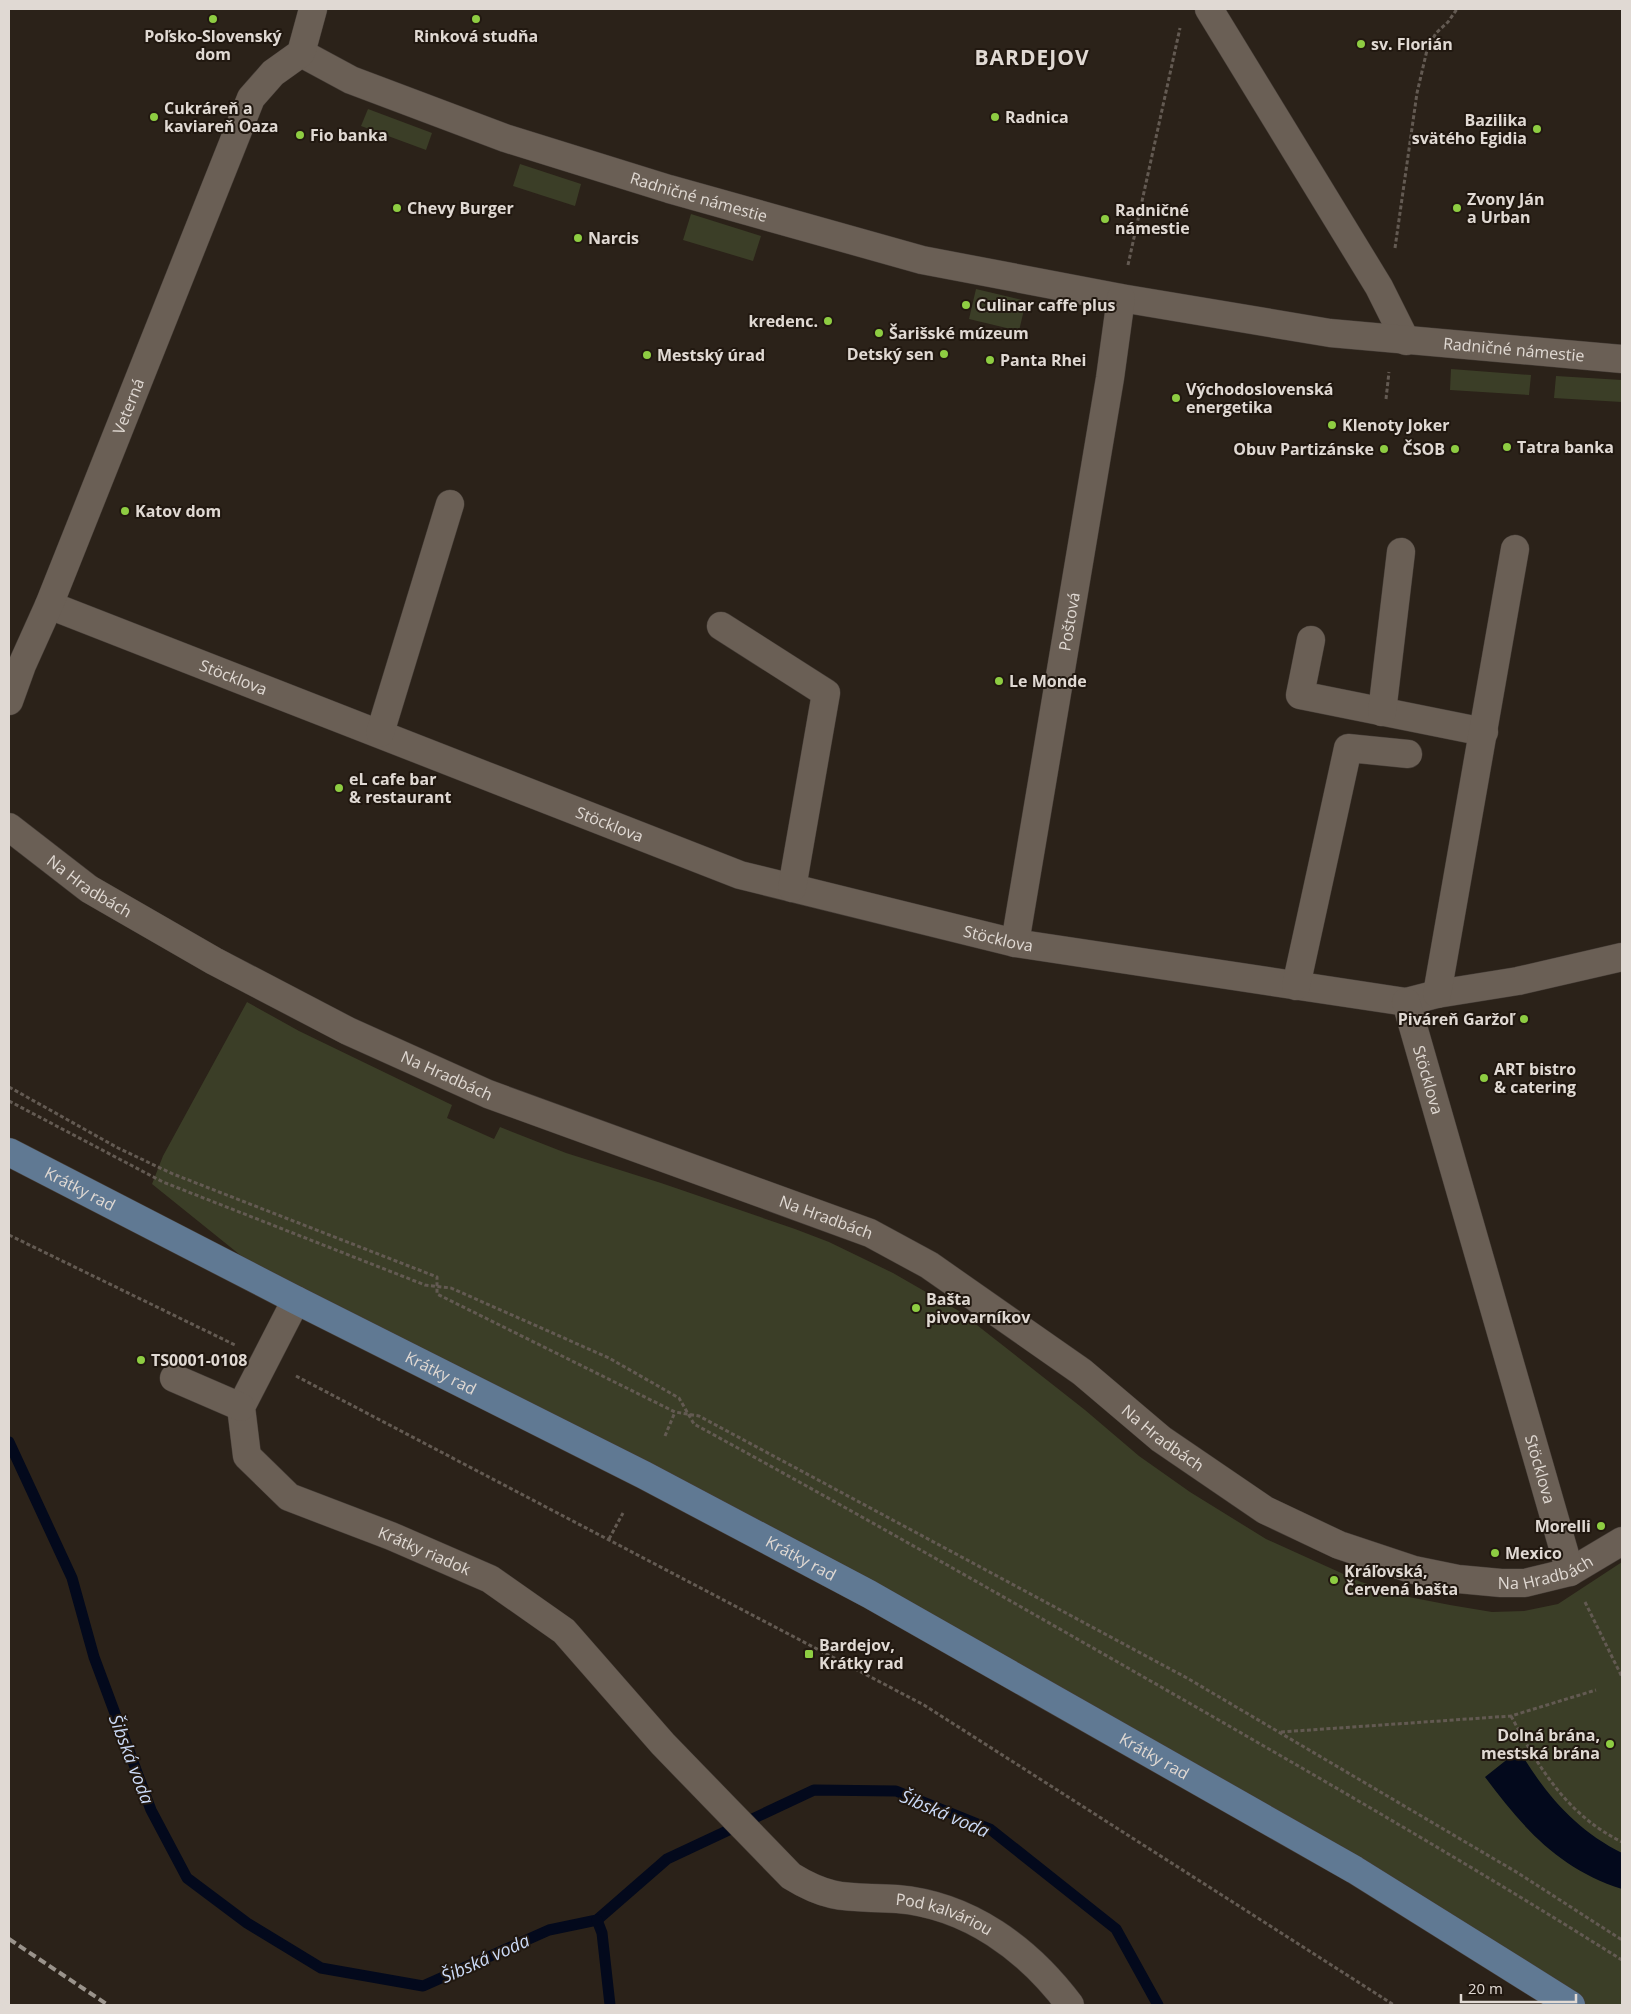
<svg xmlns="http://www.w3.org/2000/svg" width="1631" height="2014" font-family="'Open Sans',sans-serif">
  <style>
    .green { fill: #3b3e27 }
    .water { fill: #03091c }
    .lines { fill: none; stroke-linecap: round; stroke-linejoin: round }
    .stream { stroke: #03091c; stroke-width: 11 }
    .minor-casing { stroke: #443c36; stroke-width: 29 }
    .major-casing { stroke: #443c36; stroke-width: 29 }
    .path { stroke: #635a52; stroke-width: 3; stroke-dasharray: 4 2.5; stroke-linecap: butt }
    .minor { stroke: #6a5f55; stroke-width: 28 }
    .major { stroke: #607993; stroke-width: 28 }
    .rail { stroke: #9a938b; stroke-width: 4; stroke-dasharray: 8 4; stroke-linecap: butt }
    .poi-dot { fill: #8ecd42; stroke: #211810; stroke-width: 2 }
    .labels { text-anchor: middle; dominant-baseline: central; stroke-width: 4; stroke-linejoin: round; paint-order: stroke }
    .poi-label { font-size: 16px; font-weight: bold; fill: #e0d9d3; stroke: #211810; text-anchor: start }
    .street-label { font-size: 16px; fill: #e0d9d3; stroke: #211810 }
    .water-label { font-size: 18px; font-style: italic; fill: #cbdaf7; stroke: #211810 }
    .district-label { font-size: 21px; font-weight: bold; letter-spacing: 1px; fill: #e0d9d3; stroke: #211810 }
  </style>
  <rect width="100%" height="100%" fill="#2b2219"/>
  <!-- green -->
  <g class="green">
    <path d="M368,109L432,133L426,150L361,126Z"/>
    <path d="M520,164L581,184L575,206L513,186Z"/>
    <path d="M691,214L761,236L753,261L683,240Z"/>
    <path d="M976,289L1026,301L1019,331L969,319Z"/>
    <path d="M1451,369L1531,375L1529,395L1450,390Z"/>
    <path d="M1556,376L1622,380V402L1554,398Z"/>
    <path d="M247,1002L299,1031L452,1105L447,1118L494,1139L500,1127L566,1153L661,1183L795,1229L829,1242L893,1273L959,1311L1085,1410L1139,1456L1190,1492L1266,1539L1361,1582L1409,1597L1450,1605L1492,1612L1524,1611L1558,1604L1622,1562V2005H1571L1355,1870L296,1300L152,1184L163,1156Z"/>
  </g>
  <!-- water -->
  <path class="water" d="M1519,1750C1545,1794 1576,1830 1622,1853V1889C1559,1869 1523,1828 1485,1777Z"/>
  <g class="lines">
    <!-- stream -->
    <g class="stream">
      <path d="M9,1442L72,1578L94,1657L151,1810L187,1878L247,1923L321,1968L423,1986L549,1930L597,1920L667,1859L814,1790L896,1791L990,1829L1116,1929L1158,2005"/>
      <path d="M597,1920L602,1933L610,2005"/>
    </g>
    <!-- minor casing -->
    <g class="minor-casing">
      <g id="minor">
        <path d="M1209,9L1379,287L1406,341"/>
        <path id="s1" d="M301,53L351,80L505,138L669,189L922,260L1121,298L1330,333L1622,359"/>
        <path id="s2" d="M49,605L740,875L1015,943L1406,1002L1437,994L1518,981L1622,957"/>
        <path d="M721,626L826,693L792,888"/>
        <path d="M1311,640L1300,695L1484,732"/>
        <path id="s3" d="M9,701L22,665L49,605L251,98L273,73L301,53L313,9"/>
        <path d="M1382,712L1401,552"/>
        <path d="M380,733L450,504"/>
        <path id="s4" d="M9,827L89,889L214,961L348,1031L488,1094L870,1233L929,1265L1082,1372L1161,1439L1265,1510L1339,1545L1414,1570L1458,1579L1501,1583H1525L1570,1572L1622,1541"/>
        <path id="s5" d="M1015,943L1110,378L1121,298"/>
        <path d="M1296,986L1348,748L1408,754"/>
        <path d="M1437,994L1515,549"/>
        <path id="s6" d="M1406,1002L1570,1572"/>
        <path id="s7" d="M296,1300L241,1407L247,1456L289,1497L391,1536L490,1579L564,1631L663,1744L791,1876C833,1902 851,1896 897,1899C969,1905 1028,1949 1070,2005"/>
        <path d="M174,1378L241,1407"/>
      </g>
    </g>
    <!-- major casing -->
    <g class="major-casing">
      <g id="major">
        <path id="s8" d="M9,1152L296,1300L644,1475L869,1594L1355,1870L1571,2005"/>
      </g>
    </g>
    <!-- path -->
    <g class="path">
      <path d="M1395,248L1417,93L1427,50L1436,33L1448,22L1457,9"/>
      <path d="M1128,265L1180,28"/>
      <path d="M1061,357L1078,361"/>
      <path d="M1386,399L1389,372"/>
      <path d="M9,1087L118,1148L173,1174L437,1277V1294L675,1412L699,1416L1187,1678L1518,1873L1622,1940"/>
      <path d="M9,1101L163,1182L425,1285L451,1288L609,1358L679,1398L694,1424C868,1519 1039,1617 1210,1715C1349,1795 1487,1875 1622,1960"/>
      <path d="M9,1235L235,1345"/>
      <path d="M296,1376L924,1705L1394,2005"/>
      <path d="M665,1436L675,1412"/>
      <path d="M609,1539L623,1513"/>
      <path d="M1585,1602L1622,1677"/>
      <path d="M1511,1716C1539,1768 1567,1815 1622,1842"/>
      <path d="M1281,1732L1511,1716L1596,1690"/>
    </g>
    <!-- minor -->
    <use href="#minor" class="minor"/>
    <!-- major -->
    <use href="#major" class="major"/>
    <!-- rail -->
    <path class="rail" d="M9,1939L108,2005"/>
  </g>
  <!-- markers -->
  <g class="poi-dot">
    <circle cx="213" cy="19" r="5"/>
    <circle cx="476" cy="19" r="5"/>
    <circle cx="1361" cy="44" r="5"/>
    <circle cx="154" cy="117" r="5"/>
    <circle cx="995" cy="117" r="5"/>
    <circle cx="1537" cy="129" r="5"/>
    <circle cx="300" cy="135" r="5"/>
    <circle cx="397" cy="208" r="5"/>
    <circle cx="1457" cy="208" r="5"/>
    <circle cx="1105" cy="219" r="5"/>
    <circle cx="578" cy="238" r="5"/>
    <circle cx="966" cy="305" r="5"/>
    <circle cx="828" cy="321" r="5"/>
    <circle cx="879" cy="333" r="5"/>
    <circle cx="944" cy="354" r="5"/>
    <circle cx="647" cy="355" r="5"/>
    <circle cx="990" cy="360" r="5"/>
    <circle cx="1176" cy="398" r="5"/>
    <circle cx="1332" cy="425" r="5"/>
    <circle cx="1507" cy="447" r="5"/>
    <circle cx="1384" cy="449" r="5"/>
    <circle cx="1455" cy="449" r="5"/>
    <circle cx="125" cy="511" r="5"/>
    <circle cx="999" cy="681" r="5"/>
    <circle cx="339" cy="788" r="5"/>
    <circle cx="1524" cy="1019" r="5"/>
    <circle cx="1484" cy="1078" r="5"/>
    <circle cx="916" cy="1308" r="5"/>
    <circle cx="141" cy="1360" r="5"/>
    <circle cx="1601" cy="1526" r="5"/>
    <circle cx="1495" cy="1553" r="5"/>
    <circle cx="1334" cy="1580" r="5"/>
    <rect x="804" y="1649" width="10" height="10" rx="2.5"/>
    <circle cx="1610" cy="1744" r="5"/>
  </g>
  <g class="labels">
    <!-- poi labels -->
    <g class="poi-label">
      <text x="213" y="36" text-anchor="middle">Poľsko-Slovenský<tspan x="213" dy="18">dom</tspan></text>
      <text x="476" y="36" text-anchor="middle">Rinková studňa</text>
      <text x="1371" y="44">sv. Florián</text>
      <text x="164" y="108">Cukráreň a<tspan x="164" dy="18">kaviareň Oaza</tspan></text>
      <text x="1005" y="117">Radnica</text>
      <text x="1527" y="120" text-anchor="end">Bazilika<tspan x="1527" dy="18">svätého Egidia</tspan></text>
      <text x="310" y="135">Fio banka</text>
      <text x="1467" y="199">Zvony Ján<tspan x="1467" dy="18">a Urban</tspan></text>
      <text x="407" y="208">Chevy Burger</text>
      <text x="1115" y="210">Radničné<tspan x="1115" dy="18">námestie</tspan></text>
      <text x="588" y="238">Narcis</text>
      <text x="976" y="305">Culinar caffe plus</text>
      <text x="818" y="321" text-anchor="end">kredenc.</text>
      <text x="889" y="333">Šarišské múzeum</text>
      <text x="934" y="354" text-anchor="end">Detský sen</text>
      <text x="657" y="355">Mestský úrad</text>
      <text x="1000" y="360">Panta Rhei</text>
      <text x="1186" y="389">Východoslovenská<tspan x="1186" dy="18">energetika</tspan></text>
      <text x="1342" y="425">Klenoty Joker</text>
      <text x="1517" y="447">Tatra banka</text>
      <text x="1374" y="449" text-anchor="end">Obuv Partizánske</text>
      <text x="1445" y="449" text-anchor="end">ČSOB</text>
      <text x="135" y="511">Katov dom</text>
      <text x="1009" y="681">Le Monde</text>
      <text x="349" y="779">eL cafe bar<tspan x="349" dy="18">&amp; restaurant</tspan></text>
      <text x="1514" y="1019" text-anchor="end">Piváreň Garžoľ</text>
      <text x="1494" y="1069">ART bistro<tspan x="1494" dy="18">&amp; catering</tspan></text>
      <text x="926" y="1299">Bašta<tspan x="926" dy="18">pivovarníkov</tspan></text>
      <text x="151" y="1360">TS0001-0108</text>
      <text x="1591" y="1526" text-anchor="end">Morelli</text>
      <text x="1505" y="1553">Mexico</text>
      <text x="1344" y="1571">Kráľovská,<tspan x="1344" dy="18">Červená bašta</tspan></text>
      <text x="819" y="1645">Bardejov,<tspan x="819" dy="18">Krátky rad</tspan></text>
      <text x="1600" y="1735" text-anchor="end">Dolná brána,<tspan x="1600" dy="18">mestská brána</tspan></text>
    </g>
    <!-- street labels -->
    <g class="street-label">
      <text stroke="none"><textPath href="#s1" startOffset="424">Radničné námestie</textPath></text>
      <text stroke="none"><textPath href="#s1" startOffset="1255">Radničné námestie</textPath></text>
      <text stroke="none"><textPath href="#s3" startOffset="318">Veterná</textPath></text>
      <text stroke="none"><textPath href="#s5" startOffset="326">Poštová</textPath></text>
      <text stroke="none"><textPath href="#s2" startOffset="198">Stöcklova</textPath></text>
      <text stroke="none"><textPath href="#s2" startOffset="602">Stöcklova</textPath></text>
      <text stroke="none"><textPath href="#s4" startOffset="100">Na Hradbách</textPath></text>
      <text stroke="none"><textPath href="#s2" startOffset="1008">Stöcklova</textPath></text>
      <text stroke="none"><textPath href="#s4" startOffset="505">Na Hradbách</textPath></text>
      <text stroke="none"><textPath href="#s6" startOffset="81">Stöcklova</textPath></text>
      <text stroke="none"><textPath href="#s8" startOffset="80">Krátky rad</textPath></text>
      <text stroke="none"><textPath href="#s4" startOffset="910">Na Hradbách</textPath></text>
      <text stroke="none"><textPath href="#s8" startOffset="485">Krátky rad</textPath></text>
      <text stroke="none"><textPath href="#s4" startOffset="1315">Na Hradbách</textPath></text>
      <text stroke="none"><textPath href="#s6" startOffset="486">Stöcklova</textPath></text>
      <text stroke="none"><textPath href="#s7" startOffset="374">Krátky riadok</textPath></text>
      <text stroke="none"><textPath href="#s8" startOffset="890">Krátky rad</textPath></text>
      <text stroke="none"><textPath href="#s4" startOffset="1735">Na Hradbách</textPath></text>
      <text stroke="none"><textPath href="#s8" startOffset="1295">Krátky rad</textPath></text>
      <text stroke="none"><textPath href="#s7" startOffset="1030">Pod kalváriou</textPath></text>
    </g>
    <!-- water labels -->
    <g class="water-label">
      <text transform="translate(132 1759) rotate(69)">Šibská voda</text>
      <text transform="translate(945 1813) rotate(23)">Šibská voda</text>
      <text transform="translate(485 1958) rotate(-24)">Šibská voda</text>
    </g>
    <!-- district labels -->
    <g class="district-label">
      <text x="1032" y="57">BARDEJOV</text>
    </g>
  </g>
  <!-- border -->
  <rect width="1631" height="2014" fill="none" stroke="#e0d9d3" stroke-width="20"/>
  <!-- scale -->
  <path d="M1461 1994v8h115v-8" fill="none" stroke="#e0d9d3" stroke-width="2.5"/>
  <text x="1468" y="1994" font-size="15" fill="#e0d9d3" stroke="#211810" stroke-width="4" paint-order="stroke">20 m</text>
</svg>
